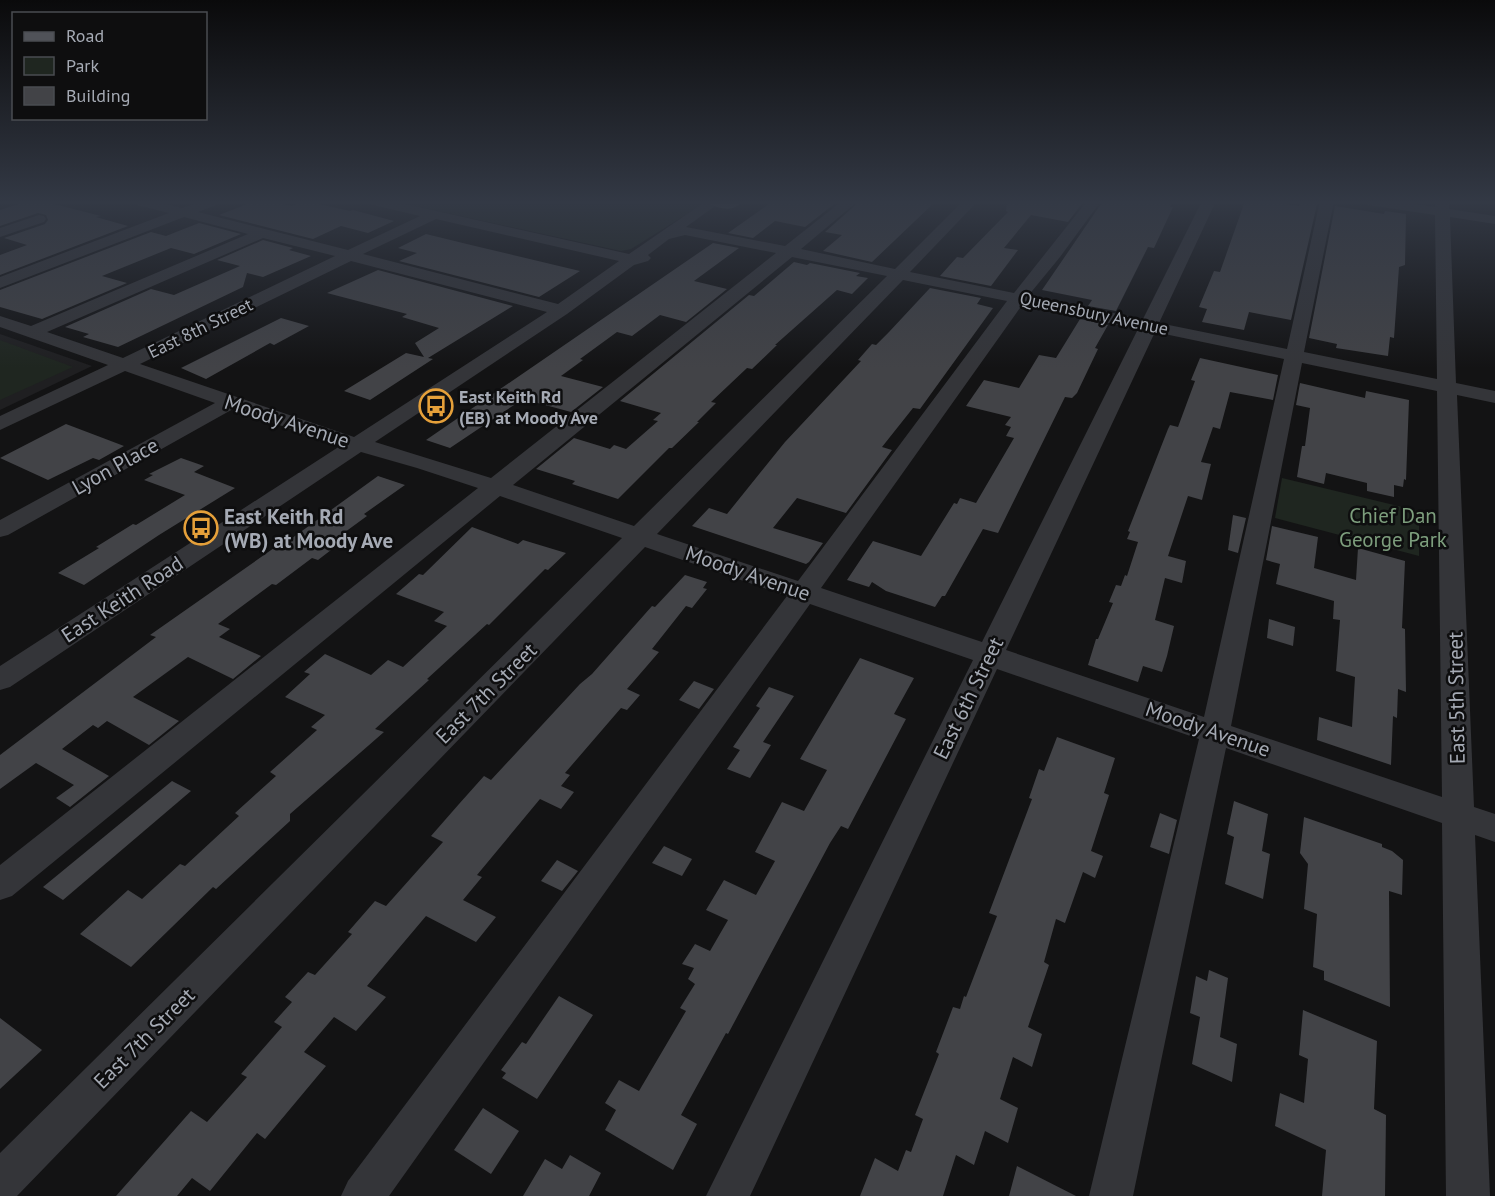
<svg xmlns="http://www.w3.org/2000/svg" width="1495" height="1196" font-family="'PT Sans',sans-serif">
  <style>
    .built { fill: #1f1f21 }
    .green { fill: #1f2620 }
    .building { fill: #424347 }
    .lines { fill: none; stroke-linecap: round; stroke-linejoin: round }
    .minor { fill: #343539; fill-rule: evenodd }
    .major { fill: #505258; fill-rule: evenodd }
    .labels { text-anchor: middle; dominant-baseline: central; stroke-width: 5; stroke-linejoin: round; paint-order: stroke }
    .far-street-label { font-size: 18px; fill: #a5aab4; stroke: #0e0e0f }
    .far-poi-label { font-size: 18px; font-weight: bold; fill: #a5aab4; stroke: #0e0e0f; text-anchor: start }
    .street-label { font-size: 21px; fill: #a5aab4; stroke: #0e0e0f }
    .park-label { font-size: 21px; fill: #7d9e7d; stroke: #0e0e0f }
    .poi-label { font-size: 21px; font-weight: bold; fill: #a5aab4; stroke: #0e0e0f; text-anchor: start }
  </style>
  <rect width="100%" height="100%" fill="#131314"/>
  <!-- built -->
  <path class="built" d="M0,334L92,366L0,410Z"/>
  <!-- green -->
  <g class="green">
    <path d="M392,201H698L703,204L631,249L621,251Z"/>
    <path d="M0,340L73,367L0,400Z"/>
    <path d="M1282,478L1419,511V556L1275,518Z"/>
  </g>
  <!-- building -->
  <g class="building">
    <path d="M27,201H42L101,216L96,217L128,226L0,275V255L27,245L4,238L45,224L48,220L46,215L38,213L0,226V210Z"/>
    <path d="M255,201H271L292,206L305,201L350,211L353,210L394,221L368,233L341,226L313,239L219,215Z"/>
    <path d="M773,201H838L805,227L775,221L753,238L728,233Z"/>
    <path d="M860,201H936L872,262L823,251L842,235L825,232Z"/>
    <path d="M1007,201H1084L1068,222L1031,215L1004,248L1018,250L991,286L940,276L957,257L963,258L1008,212L1006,211Z"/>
    <path d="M1103,201H1173L1170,207H1173L1154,248L1148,247L1116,311L1088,306L1092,300L1042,290Z"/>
    <path d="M1245,201H1265L1299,206L1300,202L1317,204L1291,320L1249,312L1244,330L1202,322L1207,309L1199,307L1214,271L1220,272Z"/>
    <path d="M1335,206L1384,214L1385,211L1406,214L1405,265L1399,267L1394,338L1390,337L1388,356L1336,348L1337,344L1309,338Z"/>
    <path d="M199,223L241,234L194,254L171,248L102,276L127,283L42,319L0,307V290L151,232L166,236Z"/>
    <path d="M426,234L471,245L580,271L539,297L399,261L417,253L398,248Z"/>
    <path d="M263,240L293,248L289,250L311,256L263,277L247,273L243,287L118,347L83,337L89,334L65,327L151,289L174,295L240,266L217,260Z"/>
    <path d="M713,243L739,248L694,281L727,289L686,322L660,315L632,336L617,332L580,359L583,360L561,376L603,387L571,412L523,399L450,448L426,440Z"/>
    <path d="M794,262L807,265L810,263L860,273L856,276L868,278L852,294L837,290L775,345H777L752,369L747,368L711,402L716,403L697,422H699L672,448H669L618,499L572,484L575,481L536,469L574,438L610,449L614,445L626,449L658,421L653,420L661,413L620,401L749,295L754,296Z"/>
    <path d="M378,270L513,306L428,358L433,359L370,400L344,391L406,353L424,357L415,343L439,328L402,317L407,314L327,293Z"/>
    <path d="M930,288L981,298L977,304L993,308L920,409L913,408L882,447L892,450L846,513L797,498L773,528L823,543L809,562L806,564L692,526L709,508L727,514L785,442L861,361L858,360L872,344L876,345L889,332Z"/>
    <path d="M281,318L309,326L274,345L270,343L206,379L181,368Z"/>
    <path d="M1080,319L1108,325L1095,348L1098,349L1077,393L1072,398L1065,397L998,533L983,529L945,596H942L935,607L886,591L872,582L869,587L847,580L873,541L921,556L954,503L957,504L960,498L976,503L1014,438L1006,436L1011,427L1005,425L1011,417L966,406L984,380L1019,388L1039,355L1056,358Z"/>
    <path d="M1200,358L1278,375L1273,400L1230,392L1220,429L1213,427L1201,462L1211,464L1202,500L1188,496L1168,556L1186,561L1182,583L1165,578L1155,620L1174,626L1167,656L1162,672L1143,666L1138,682L1088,665L1096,639H1098L1113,603L1109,602L1116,585L1121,586L1125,575L1127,576L1138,542L1127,539L1130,532L1128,531L1168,429L1170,425L1178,427L1195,381L1191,380Z"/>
    <path d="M1300,383L1365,398L1366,391L1409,400L1406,480L1404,479L1403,487L1394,485V497L1367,491V483L1326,473L1324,484L1297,477L1302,446H1305L1310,408L1296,405Z"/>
    <path d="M66,424L124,446L99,460L93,458L48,480L0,458Z"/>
    <path d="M181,458L204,466L194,472L235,488L159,535L84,585L58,573L99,548L96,547L133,524L136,525L185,495L144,480L153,475L149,474Z"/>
    <path d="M378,476L405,485L364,514L367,516L341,535L348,537L318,560L312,558L276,585L272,584L218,624L230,629L219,637L261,656L233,679L188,657L133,697L179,721L149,745L107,721L98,728L93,725L62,749L109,776L70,807L56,798L74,785L36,763L0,789V755L156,637L150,635L274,548L277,549Z"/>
    <path d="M1233,515L1246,518L1238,553L1228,550Z"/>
    <path d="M1272,526L1318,537L1314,568L1356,580L1358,548L1405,561L1402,628L1405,629L1406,692L1398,689L1397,718L1393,716L1391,765L1317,740L1319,717L1352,727L1355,677L1336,671L1340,620L1333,619L1334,601L1276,584L1280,564L1266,560Z"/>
    <path d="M472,527L518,544L523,540L566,553L548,570L545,569L489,625L487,624L427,679L429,680L375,729L384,732L290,814V821L216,889L213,887L131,967L80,934L128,890L142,899L180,864L185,866L239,816L235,813L276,776L270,772L317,730L311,727L325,715L285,697L310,674L304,672L325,654L371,675L388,660L403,667L447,626L434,621L444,612L396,594L419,574L423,575Z"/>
    <path d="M685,575L707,582L703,588L707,589L692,608L686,606L652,649L659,652L627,689L640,695L627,710L621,708L565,773L570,775L561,786L574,792L561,809L540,799L477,875L482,877L463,900L496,917L476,942L426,916L367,986L386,997L356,1031L334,1017L304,1052L326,1066L265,1139L257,1133L210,1191L192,1178L177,1196H116L191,1111L207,1122L247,1077L241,1074L282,1027L274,1022L292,1002L285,997L308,972L315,975L352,934L348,932L375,901L386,906L443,842L431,836L459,804L484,776L491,780L580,684L592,674L652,606L655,607Z"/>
    <path d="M1269,619L1295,627L1293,646L1267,638Z"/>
    <path d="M860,658L914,678L894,714L906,719L848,829L841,826L830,843L728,1034L726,1033L681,1115L697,1124L673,1170L605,1130L616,1110L605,1103L619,1080L639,1091L686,1011L680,1008L695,984L688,979L694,968L682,964L695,944L710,951L728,920L706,910L724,880L756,895L775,861L755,852L782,802L804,811L827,770L800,759Z"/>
    <path d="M694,681L714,689L699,709L679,700Z"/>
    <path d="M769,687L794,696L763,742L771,745L750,778L727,769L740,750L733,747L760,708L756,706Z"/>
    <path d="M1057,737L1115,758L1104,793L1109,795L1091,851L1103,856L1095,878L1083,872L1065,923L1056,919L1044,962L1049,965L1028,1027L1042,1034L1032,1067L1013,1057L1000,1099L1018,1108L1008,1143L985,1131L974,1165L956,1155L943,1196H860L875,1158L898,1171L906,1150L911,1152L923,1119L915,1115L939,1054L936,1052L953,1007L960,1009L964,996L966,997L997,916L989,913L1032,799L1029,798L1039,769L1044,771Z"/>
    <path d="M172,781L191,791L63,900L43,887Z"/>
    <path d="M1234,801L1268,814L1262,851L1270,854L1263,899L1225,884L1234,837L1227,834Z"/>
    <path d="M1160,813L1177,820L1169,854L1150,847Z"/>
    <path d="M1304,817L1382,844V847L1392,851L1403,860L1402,895L1389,891L1390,1007L1324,980V971L1313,967L1317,914L1304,909L1308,864L1300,853Z"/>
    <path d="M664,846L692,859L682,876L652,863Z"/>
    <path d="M557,860L578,871L562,891L541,881Z"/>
    <path d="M1209,970L1228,978L1220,1037L1237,1044L1232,1082L1192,1064L1200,1017L1190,1013L1196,976L1207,981Z"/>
    <path d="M559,996L593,1015L537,1099L502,1078L506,1073L501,1070L522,1042L526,1044Z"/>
    <path d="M1303,1010L1377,1041L1374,1109L1386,1115L1385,1196H1322L1326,1150L1275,1126L1280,1093L1304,1103L1308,1059L1299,1055Z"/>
    <path d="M0,1018L42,1050L0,1089Z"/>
    <path d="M483,1108L519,1131L491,1174L454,1150Z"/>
    <path d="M570,1155L601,1173L589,1196H523L545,1159L562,1169Z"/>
    <path d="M1017,1166L1076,1196H1009Z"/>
  </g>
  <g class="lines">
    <!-- minor -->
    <g class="minor">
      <path d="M131,201H154L182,208L202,201H221L219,204L198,212L348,250L420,216L369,204L367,201H392L629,254L706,201H722L686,227L785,246L842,201H858L801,249L895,269L963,201H978L910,272L1014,293L1087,201H1101L1060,257L1028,296L1143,319L1202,201H1216L1159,323L1287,349L1320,201H1334L1304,352L1437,379L1435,215L1368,205L1361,201H1395L1435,207V201H1449V209L1495,216V224L1450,217L1456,383L1495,391V403L1457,395L1474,807L1495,814V842L1475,835L1490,1196H1446L1442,823L1226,748L1133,1196H1089L1199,739L997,669L750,1196H706L973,660L810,604L389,1196H341L348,1181L787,596L645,547L17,1196H0V1153L622,538L500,496L12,896L0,900V865L478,488L417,468L361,452L10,687L0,690V666L340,446L233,409L8,535L0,537V520L215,403L125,371L0,430V416L108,365L0,327V316L31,326L248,234L184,217L0,288V277L169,213L133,204ZM436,219L619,261L558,304L363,254ZM685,235L776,253L491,478L375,442L567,314L634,265L648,261L651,258L648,255L669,239ZM263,238L335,256L123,358L47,332ZM792,257L887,276L634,526L513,485ZM351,261L547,312L354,437L140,364ZM903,280L1007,301L798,581L657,534ZM1022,305L1138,329L982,642L821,588ZM1155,332L1284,359L1204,717L1006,650ZM1302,363L1437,391L1442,797L1231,726Z"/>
      <path d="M39,215L44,216L46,219L44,222L0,237V228Z"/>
    </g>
    <!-- major -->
    <path class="major" d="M707,201H742C733,213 722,208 710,205Z"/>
  </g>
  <!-- sky -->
  <linearGradient id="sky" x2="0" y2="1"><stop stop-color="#0a0a0b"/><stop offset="0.55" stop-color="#333945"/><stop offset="1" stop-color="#333945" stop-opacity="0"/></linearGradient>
  <rect width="1495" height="368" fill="url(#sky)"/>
  <!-- icons -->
  <defs>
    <g id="bus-ring" transform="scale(1.725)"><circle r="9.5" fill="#0e0e0f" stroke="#e5a03a" stroke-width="1.5"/><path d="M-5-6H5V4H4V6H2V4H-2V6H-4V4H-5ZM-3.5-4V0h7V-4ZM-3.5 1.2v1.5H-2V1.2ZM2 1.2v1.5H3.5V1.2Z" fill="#e5a03a"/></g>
  </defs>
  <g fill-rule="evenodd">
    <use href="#bus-ring" x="436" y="406"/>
    <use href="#bus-ring" x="201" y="528"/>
  </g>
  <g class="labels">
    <!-- far-street labels -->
    <g class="far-street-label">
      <text transform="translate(1094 313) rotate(12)">Queensbury Avenue</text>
      <text transform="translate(200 328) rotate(-26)">East 8th Street</text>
    </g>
    <!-- far-poi labels -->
    <g class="far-poi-label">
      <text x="459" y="396">East Keith Rd<tspan x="459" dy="21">(EB) at Moody Ave</tspan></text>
    </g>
    <!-- street labels -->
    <g class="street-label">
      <text transform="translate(287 421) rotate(18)">Moody Avenue</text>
      <text transform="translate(115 466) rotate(-29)">Lyon Place</text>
      <text transform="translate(748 573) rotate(19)">Moody Avenue</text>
      <text transform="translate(122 599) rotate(-33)">East Keith Road</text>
      <text transform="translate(486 693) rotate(-45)">East 7th Street</text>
      <text transform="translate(968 698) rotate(-64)">East 6th Street</text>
      <text transform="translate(1456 698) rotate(-91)">East 5th Street</text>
      <text transform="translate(1208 729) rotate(19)">Moody Avenue</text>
      <text transform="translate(144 1038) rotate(-45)">East 7th Street</text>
    </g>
    <!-- park labels -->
    <g class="park-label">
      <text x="1393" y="515">Chief Dan<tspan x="1393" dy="24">George Park</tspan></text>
    </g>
    <!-- poi labels -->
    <g class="poi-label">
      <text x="224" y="516">East Keith Rd<tspan x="224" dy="24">(WB) at Moody Ave</tspan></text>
    </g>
  </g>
  <!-- legend -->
  <rect x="12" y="12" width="195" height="108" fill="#0e0e0f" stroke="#4a4c51" stroke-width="1.5"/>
  <rect x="24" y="32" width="30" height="9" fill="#505258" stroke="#4a4c51" stroke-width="1.5"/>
  <text x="66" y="42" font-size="18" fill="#a5aab4">Road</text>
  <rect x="24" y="57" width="30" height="18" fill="#1f2620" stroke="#4a4c51" stroke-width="1.5"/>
  <text x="66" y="72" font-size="18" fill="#a5aab4">Park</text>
  <rect x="24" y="87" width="30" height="18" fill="#424347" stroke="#4a4c51" stroke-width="1.5"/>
  <text x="66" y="102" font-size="18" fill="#a5aab4">Building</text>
</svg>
